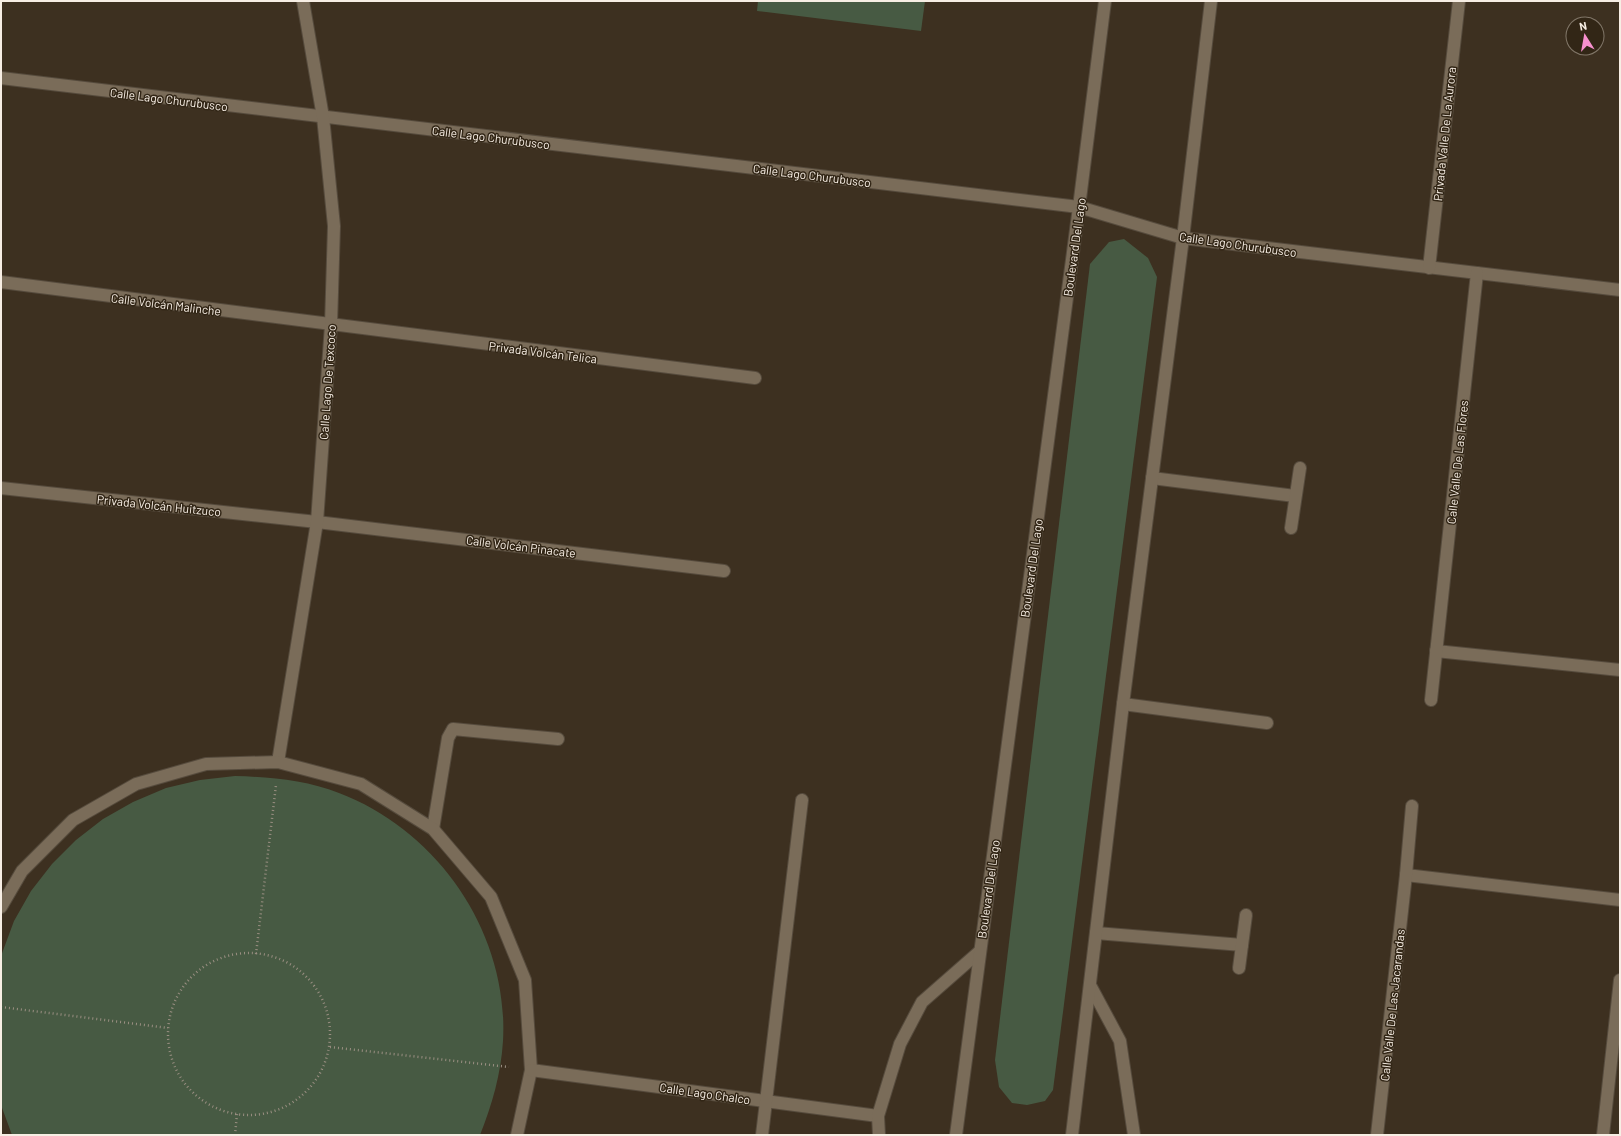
<svg xmlns="http://www.w3.org/2000/svg" width="1621" height="1136" font-family="Barlow,sans-serif">
  <style>
    .green { fill: #475a43 }
    .lines { fill: none; stroke-linecap: round; stroke-linejoin: round }
    .street-casing { stroke: #564b3d; stroke-width: 14 }
    .secondary-casing { stroke: #564b3d; stroke-width: 14 }
    .path { stroke: #9a8f82; stroke-width: 2.5; stroke-dasharray: 1 3; stroke-linecap: butt }
    .street { stroke: #7a6c59; stroke-width: 12 }
    .secondary { stroke: #7a6c59; stroke-width: 12 }
    .labels { text-anchor: middle; dominant-baseline: central; stroke-width: 3; stroke-linejoin: round; paint-order: stroke }
    .street-label { font-size: 12px; fill: #f7eee4; stroke: #322616 }
  </style>
  <rect width="100%" height="100%" fill="#3d3020"/>
  <!-- green -->
  <g class="green">
    <path d="M758,1H925L921,31L757,11Z"/>
    <path d="M1124,239L1148,258L1157,277L1053,1090L1045,1101L1027,1105L1012,1103L999,1087L995,1060L1090,264L1109,242Z"/>
    <path d="M235,776C271,777 306,780 339,793C439,831 509,934 503,1041C501,1074 492,1105 480,1135H12L1,1105V956L14,921L31,891L52,864L76,840L103,819L133,802L166,788L200,780Z"/>
  </g>
  <g class="lines">
    <!-- street casing -->
    <g class="street-casing">
      <g id="street">
        <path d="M1,78L1079,207L1183,238L1620,290"/>
        <path d="M1429,268L1459,1"/>
        <path d="M1,282L755,378"/>
        <path d="M1152,478L1295,496"/>
        <path d="M1,488L317,522L724,571"/>
        <path d="M1291,528L1300,468"/>
        <path d="M1436,651L1620,670"/>
        <path d="M1431,700L1477,273"/>
        <path d="M1123,704L1267,723"/>
        <path d="M278,762L317,522L331,325L334,226L323,117L303,1"/>
        <path d="M433,829L448,738L453,729L558,739"/>
        <path d="M1406,875L1620,900"/>
        <path d="M1,907L22,871L73,820L136,784L206,764L278,762L361,784L433,829L491,897L525,980L531,1070L517,1135"/>
        <path d="M1096,933L1242,945"/>
        <path d="M1239,968L1246,915"/>
        <path d="M1090,985L1120,1041L1134,1135"/>
        <path d="M531,1070L878,1116"/>
        <path d="M762,1135L802,800"/>
        <path d="M879,1135L878,1116L900,1044L922,1002L979,952"/>
        <path d="M1377,1135L1406,875L1412,806"/>
        <path d="M1603,1135L1620,980"/>
      </g>
    </g>
    <!-- secondary casing -->
    <g class="secondary-casing">
      <g id="secondary">
        <path d="M956,1135L1079,207L1105,1"/>
        <path d="M1072,1135L1123,704L1183,238L1211,1"/>
      </g>
    </g>
    <!-- path -->
    <g class="path">
      <circle cx="249" cy="1034" r="81"/>
      <path d="M256,954L276,785"/>
      <path d="M1,1007L168,1028"/>
      <path d="M330,1047L509,1067"/>
      <path d="M235,1135L237,1114"/>
    </g>
    <!-- street -->
    <use href="#street" class="street"/>
    <!-- secondary -->
    <use href="#secondary" class="secondary"/>
  </g>
  <g class="labels">
    <!-- street labels -->
    <g class="street-label">
      <text transform="translate(169 99) rotate(7)">Calle Lago Churubusco</text>
      <text transform="translate(1444 134) rotate(-84)">Privada Valle De La Aurora</text>
      <text transform="translate(491 137) rotate(7)">Calle Lago Churubusco</text>
      <text transform="translate(812 175) rotate(7)">Calle Lago Churubusco</text>
      <text transform="translate(1238 244) rotate(8)">Calle Lago Churubusco</text>
      <text transform="translate(1074 247) rotate(-82)">Boulevard Del Lago</text>
      <text transform="translate(166 304) rotate(7)">Calle Volcán Malinche</text>
      <text transform="translate(543 352) rotate(7)">Privada Volcán Telica</text>
      <text transform="translate(327 382) rotate(-86)">Calle Lago De Texcoco</text>
      <text transform="translate(1457 462) rotate(-84)">Calle Valle De Las Flores</text>
      <text transform="translate(159 505) rotate(6)">Privada Volcán Huitzuco</text>
      <text transform="translate(521 546) rotate(7)">Calle Volcán Pinacate</text>
      <text transform="translate(1031 568) rotate(-82)">Boulevard Del Lago</text>
      <text transform="translate(988 889) rotate(-82)">Boulevard Del Lago</text>
      <text transform="translate(1392 1005) rotate(-84)">Calle Valle De Las Jacarandas</text>
      <text transform="translate(705 1093) rotate(8)">Calle Lago Chalco</text>
    </g>
  </g>
  <!-- border -->
  <rect width="1621" height="1136" fill="none" stroke="#f7eee4" stroke-width="4"/>
  <!-- north arrow -->
  <g transform="translate(1585 36) rotate(349)"><circle r="19" fill="#322616" stroke="#817668"/>
  <path d="M0-3L7 15L0 10L-7 15Z" fill="#f790ce"/>
  <text y="-6" font-size="11" font-weight="bold" text-anchor="middle" fill="#f7eee4">N</text>
  </g>
</svg>
